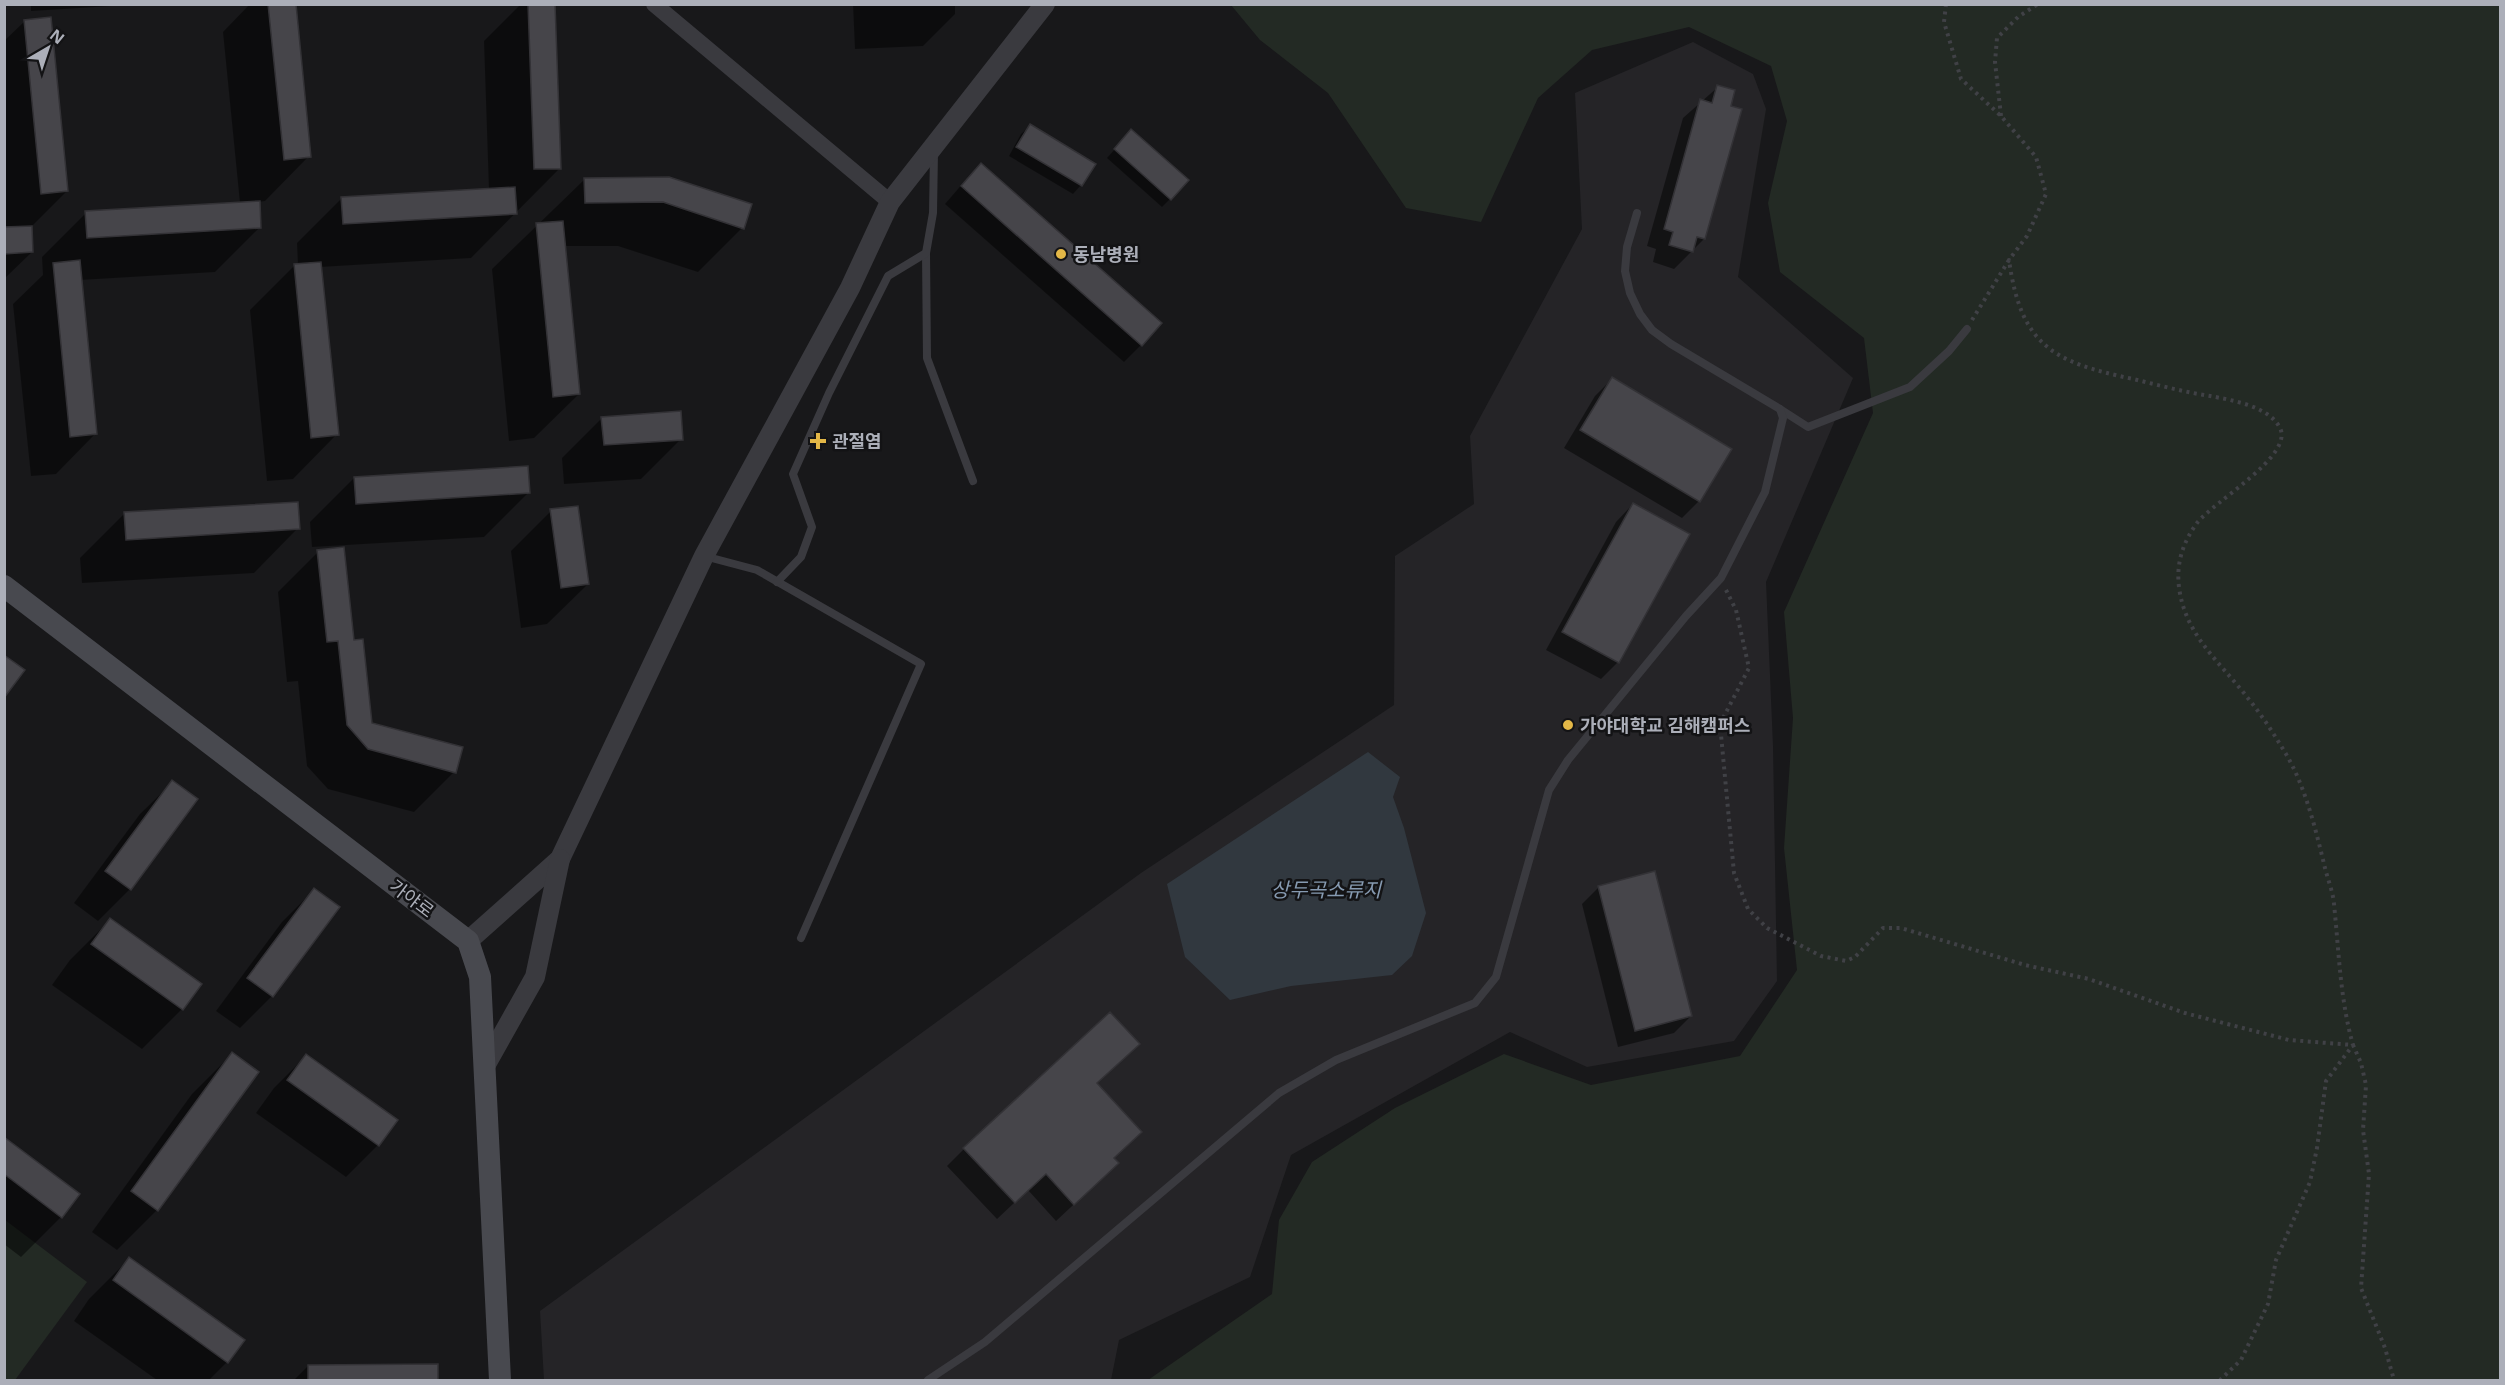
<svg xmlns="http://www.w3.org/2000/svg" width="2505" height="1385" font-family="'Open Sans','Noto Sans KR',sans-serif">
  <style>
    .built { fill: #252427 }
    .green { fill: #232a24 }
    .water { fill: #31383f }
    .shadow { fill: #0007 }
    .building { fill: #46454a; stroke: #333236; stroke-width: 1.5 }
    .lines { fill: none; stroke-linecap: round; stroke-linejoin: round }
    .path { stroke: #404146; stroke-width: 4; stroke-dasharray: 3 4.5; stroke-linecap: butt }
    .service { stroke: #3a3a3f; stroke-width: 8 }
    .minor { stroke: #3a3a3f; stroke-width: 16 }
    .tertiary { stroke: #3a3a3f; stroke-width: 20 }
    .secondary { stroke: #48494f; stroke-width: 22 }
    .poi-dot { fill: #e3b747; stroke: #131315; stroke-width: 2 }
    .labels { text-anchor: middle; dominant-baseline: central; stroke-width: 5; stroke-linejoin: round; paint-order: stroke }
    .poi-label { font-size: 18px; font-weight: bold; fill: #acafb9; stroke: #131315; text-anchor: start }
    .street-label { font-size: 18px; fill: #acafb9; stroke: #131315 }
    .water-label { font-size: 20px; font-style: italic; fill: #869ab1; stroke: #131315 }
  </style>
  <rect width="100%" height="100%" fill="#18181a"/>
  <!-- built -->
  <path class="built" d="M1693,42L1753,74L1766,109L1738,277L1853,378L1766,582L1773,746L1777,981L1734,1041L1587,1067L1510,1032L1291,1155L1250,1277L1119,1340L1111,1380H544L540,1311L1141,873L1394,705L1395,556L1474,504L1470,436L1582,229L1575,93Z"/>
  <!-- green -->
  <g class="green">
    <path d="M1231,5H2500V1380H1148L1272,1294L1279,1220L1312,1162L1395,1108L1504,1054L1591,1085L1740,1056L1797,970L1784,848L1793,718L1784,612L1873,413L1864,338L1780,272L1768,203L1787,121L1771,66L1689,27L1592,50L1538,98L1481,222L1406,208L1328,93L1260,40Z"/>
    <path d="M5,1220L87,1282L15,1380H5Z"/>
  </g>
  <!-- water -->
  <path class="water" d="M1368,752L1400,777L1393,797L1404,828L1426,913L1412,956L1392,975L1291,986L1230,1000L1185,957L1167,884Z"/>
  <!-- shadow -->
  <g class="shadow">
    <path d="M31,4H144L31,11Z"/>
    <path d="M250,4H294L309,156L265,201L258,202L260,227L215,272L80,280L96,433L56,474L31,476L13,304L43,275L42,257L86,213L240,203L223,32Z"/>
    <path d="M521,4H554L560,168L471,258L320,267L337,434L293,479L267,481L250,310L295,265H298L297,243L341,199L489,190L484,41Z"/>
    <path d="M853,4H955V14L923,46L855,49Z"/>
    <path d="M25,21L67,191L31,227L32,252L4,279V41Z"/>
    <path d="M1718,87L1704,239L1674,269L1653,262L1656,249L1647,246L1683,118Z"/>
    <path d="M1030,126L1081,185L1073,194L1009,156L1021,134Z"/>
    <path d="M1123,140L1170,199L1162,207L1107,158Z"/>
    <path d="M585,179H669L742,228L698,272L618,246H564L579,394L534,438L509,441L492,269Z"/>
    <path d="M964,182L1141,345L1124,362L945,204Z"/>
    <path d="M1612,379L1699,501L1682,518L1564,448L1595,396Z"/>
    <path d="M602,418L681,439L641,479L564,484L562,458Z"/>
    <path d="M354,478L528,493L484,537L312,547L310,522Z"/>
    <path d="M1633,504L1688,534L1618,662L1601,679L1546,650L1616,522Z"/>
    <path d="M551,511L588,584L547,624L521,628L511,551Z"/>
    <path d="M124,514L298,528L254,573L82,583L80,558Z"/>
    <path d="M318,552L352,641L370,724L454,772L414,812L328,789L307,766L298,681L287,682L278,592Z"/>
    <path d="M173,782L130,889L98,921L74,903L140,814Z"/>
    <path d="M1599,887L1691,1016L1674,1033L1618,1047L1582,904Z"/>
    <path d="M314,890L338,907L272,996L240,1028L216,1011L282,922Z"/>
    <path d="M110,920L182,1009L142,1049L52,985L70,960Z"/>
    <path d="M232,1054L157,1210L117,1250L92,1232L192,1094Z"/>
    <path d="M306,1056L378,1145L346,1177L256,1113L274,1088Z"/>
    <path d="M1096,1084L1113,1159L1100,1180L1056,1221L1028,1190L997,1219L947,1166L964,1149Z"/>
    <path d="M4,1139L61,1217L21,1257L4,1244Z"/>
    <path d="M129,1259L243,1341L227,1362L209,1380H157L74,1321L89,1299Z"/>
    <path d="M308,1366H436V1380H294Z"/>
  </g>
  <!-- building -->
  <g class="building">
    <path d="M268,4H296L311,157L284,160Z"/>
    <path d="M528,4H555L561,169H534Z"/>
    <path d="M51,17L68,191L41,194L24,20Z"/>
    <path d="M1717,85L1735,90L1731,106L1742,109L1705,239L1697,237L1693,252L1669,245L1673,232L1664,229L1700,99L1712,103Z"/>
    <path d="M1030,124L1096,164L1082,186L1016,147Z"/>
    <path d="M1131,129L1189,180L1171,200L1114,149Z"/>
    <path d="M981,163L1162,323L1142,346L961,186Z"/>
    <path d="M669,177L752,204L744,229L663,202L585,203L584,178Z"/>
    <path d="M515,187L517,214L343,224L341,197Z"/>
    <path d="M260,201L261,228L87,238L85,211Z"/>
    <path d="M563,221L580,394L553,397L536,223Z"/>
    <path d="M32,226L33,252L4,254V227Z"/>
    <path d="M80,260L97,434L70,437L53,263Z"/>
    <path d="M321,262L339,435L311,438L294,264Z"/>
    <path d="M1612,377L1732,449L1700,502L1580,430Z"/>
    <path d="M681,411L683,440L604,445L601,417Z"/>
    <path d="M528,466L530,493L356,504L354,477Z"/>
    <path d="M298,502L300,529L126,540L124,512Z"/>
    <path d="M1633,503L1690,534L1619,663L1562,632Z"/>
    <path d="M578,506L589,584L561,588L550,509Z"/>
    <path d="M344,547L354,640L363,639L372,723L463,747L456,773L368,749L347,725L338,641L327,642L317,550Z"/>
    <path d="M4,655L25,670L4,698Z"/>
    <path d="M172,780L198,799L131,890L105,871Z"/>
    <path d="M1655,871L1692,1016L1635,1031L1598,886Z"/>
    <path d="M314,888L340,907L273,997L247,978Z"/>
    <path d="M110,918L202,984L183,1010L91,944Z"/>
    <path d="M1110,1012L1140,1044L1097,1083L1142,1132L1114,1158L1119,1163L1074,1205L1046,1174L1015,1203L963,1148Z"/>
    <path d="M232,1052L259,1072L158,1211L131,1191Z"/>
    <path d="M306,1054L398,1120L379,1146L287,1080Z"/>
    <path d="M4,1137L80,1194L62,1218L4,1174Z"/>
    <path d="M129,1257L245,1340L228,1363L113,1280Z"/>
    <path d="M438,1364V1380H308V1365Z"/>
  </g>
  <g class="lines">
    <!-- path -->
    <g class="path">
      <path d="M1946,4L1944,22L1961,79L2001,116L2036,157L2046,194L2027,236L2009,260"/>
      <path d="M2001,116L1995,62L1997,38L2018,17L2038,4"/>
      <path d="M1972,320L2009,260C2021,346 2053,362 2133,379C2158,385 2184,392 2210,396C2231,400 2269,406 2280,428C2294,456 2213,502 2197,523C2183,542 2176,563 2179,587C2185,635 2219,661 2247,697C2261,714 2274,734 2286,754C2306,788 2316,831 2325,868C2328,880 2333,892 2334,904C2339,952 2340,999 2353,1045L2326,1081L2317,1148L2310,1182L2276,1260L2268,1304L2241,1360L2220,1380"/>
      <path d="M1726,590L1736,610L1749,668L1720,724L1734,873L1748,909L1767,928L1821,956L1846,961L1855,957L1883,928H1901L2025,965L2089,979L2185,1013L2289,1040L2353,1045L2361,1063L2366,1085L2363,1130L2369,1174L2361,1288L2385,1348L2394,1380"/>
    </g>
    <!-- service -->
    <g class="service">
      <path d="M926,253L927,358L973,481"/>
      <path d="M1780,409L1808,427L1910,387L1949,351L1967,329"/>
      <path d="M704,556L757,570L921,664L801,938"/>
      <path d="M777,582L801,557L812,527L793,474L829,393L888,276L926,253L933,213L934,152"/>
      <path d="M928,1380L985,1342L1279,1093L1336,1060L1475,1003L1496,977L1549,790L1568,760L1686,616L1721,578L1765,492L1783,418L1780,409L1671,344L1652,330L1640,314L1630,293L1625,271L1627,247L1637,213"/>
    </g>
    <!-- minor -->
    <path class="minor" d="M654,4L890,202"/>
    <!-- tertiary -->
    <g class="tertiary">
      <path d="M468,941L560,859L704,556L850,288L890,202L1045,4"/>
      <path d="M485,1066L535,977L560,859"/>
    </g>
    <!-- secondary -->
    <path class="secondary" d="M4,586L468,941L480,977L500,1380"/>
  </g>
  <!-- markers -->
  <g class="poi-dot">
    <circle cx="1061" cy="254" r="6"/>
    <path d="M815 432h6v6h6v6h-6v6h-6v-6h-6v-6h6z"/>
    <circle cx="1568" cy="725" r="6"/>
  </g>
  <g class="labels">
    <!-- poi labels -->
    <g class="poi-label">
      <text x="1073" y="254">동남병원</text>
      <text x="832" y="441">관절염</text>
      <text x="1580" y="725">가야대학교 김해캠퍼스</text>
    </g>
    <!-- street labels -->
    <g class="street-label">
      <text transform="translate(412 898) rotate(37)">가야로</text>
    </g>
    <!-- water labels -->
    <g class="water-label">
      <text x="1326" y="889">상두곡소류지</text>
    </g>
  </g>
  <!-- border -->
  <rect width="2505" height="1385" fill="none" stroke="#acafb9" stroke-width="12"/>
  <!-- north arrow -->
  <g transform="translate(48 48) rotate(39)" stroke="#131315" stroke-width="4.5" paint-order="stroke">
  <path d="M0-4.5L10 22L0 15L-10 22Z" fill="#acafb9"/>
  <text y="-9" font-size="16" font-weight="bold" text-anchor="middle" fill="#acafb9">N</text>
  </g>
</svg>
